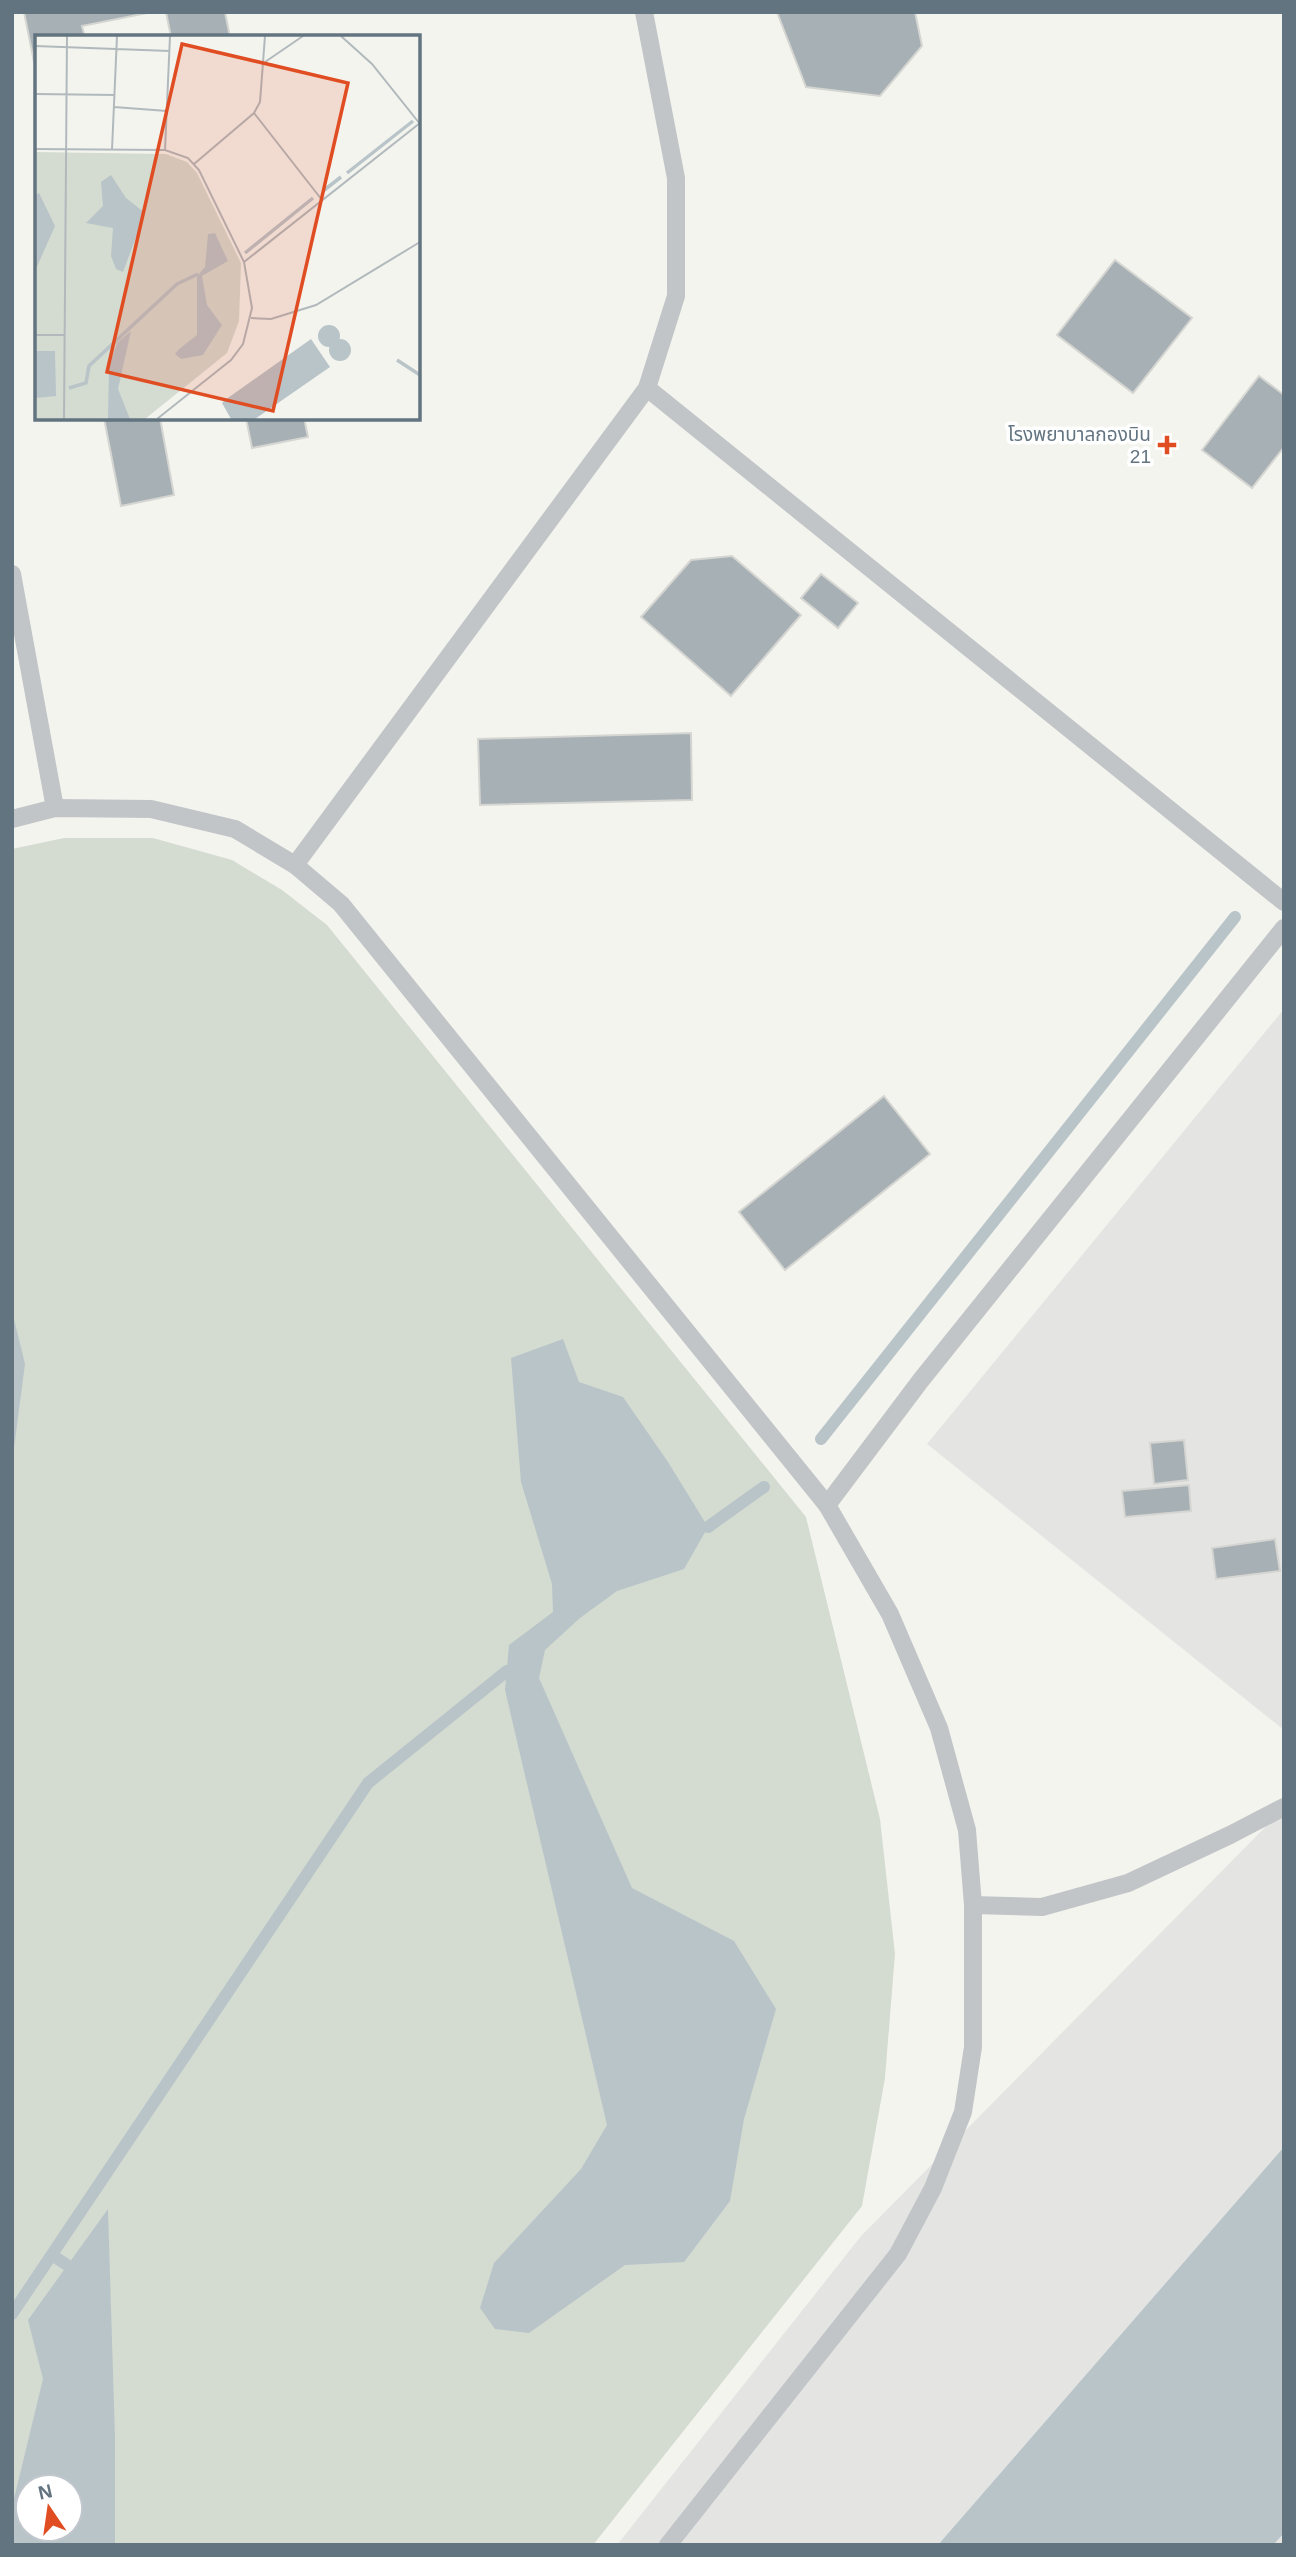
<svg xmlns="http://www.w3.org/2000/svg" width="1296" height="2557" font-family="Arial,'Noto Sans Thai',sans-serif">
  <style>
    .built { fill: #e4e5e3 }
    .green { fill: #d4dbd1; fill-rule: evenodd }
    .water { fill: #b9c4c9; fill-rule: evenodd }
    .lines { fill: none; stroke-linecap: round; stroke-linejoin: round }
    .stream { stroke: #b9c4c9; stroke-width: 12 }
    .building { fill: #a7b0b4; stroke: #d5d5d2; stroke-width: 2 }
    .service { stroke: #c1c5c8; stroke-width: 18 }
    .poi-dot { fill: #e14d22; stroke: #fff; stroke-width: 2.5 }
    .labels { text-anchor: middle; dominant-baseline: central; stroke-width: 7; stroke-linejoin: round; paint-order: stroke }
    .poi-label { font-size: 19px; fill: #637481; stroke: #fff; text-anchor: end }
    .inset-river { fill: none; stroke: #b9c4c9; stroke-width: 3.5 }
    .inset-road { fill: none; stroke: #b1b9bc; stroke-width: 2 }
    .view { fill: #e14d22; fill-opacity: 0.15; stroke: #e14d22; stroke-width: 3.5 }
    .inset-edge { fill: none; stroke: #637481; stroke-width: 3.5 }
  </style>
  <rect width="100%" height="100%" fill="#f4f4ef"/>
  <!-- built -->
  <g class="built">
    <path d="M1284,1009V1730L927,1444Z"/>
    <path d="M1284,1808V2545H617L861,2236Z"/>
  </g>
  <!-- green -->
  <path class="green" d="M64,838H153L232,860L282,890L327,925L806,1517L880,1819L895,1954L885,2078L862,2206L593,2545H12V849ZM28,2487H70V2529H28Z"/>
  <!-- water -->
  <g class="water">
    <path d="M12,1311L25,1364L12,1463Z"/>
    <path d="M563,1339L579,1382L623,1397L668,1462L708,1527L684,1569L617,1591L580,1618L545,1650L539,1678L632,1888L734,1941L776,2009L744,2119L730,2201L684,2262L625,2265L529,2333L495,2329L480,2308L494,2263L581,2169L607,2125L505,1690L509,1645L553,1612L552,1584L521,1482L511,1358Z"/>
    <path d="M1284,2147V2533L1273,2545H938Z"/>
    <path d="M108,2209L115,2439V2545H12V2507L43,2379L28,2320ZM28,2487H70V2529H28Z"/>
  </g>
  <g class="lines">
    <!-- stream -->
    <g class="stream">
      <path d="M821,1439L1235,917"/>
      <path d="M708,1527L764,1487"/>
      <path d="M52,2255L67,2265"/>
      <path d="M12,2314L368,1783L507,1671"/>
    </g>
  </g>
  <!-- building -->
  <g class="building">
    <path d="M24,12H152L82,26L85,37H37V77Z"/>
    <path d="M166,12H225L230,37H171Z"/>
    <path d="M777,12H915L922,46L880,96L806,87Z"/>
    <path d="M1115,260L1192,318L1133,393L1057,335Z"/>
    <path d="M1259,376L1284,395V447L1252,488L1202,450Z"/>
    <path d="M104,418H160L174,495L121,506Z"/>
    <path d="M246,418H304L308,437L252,448Z"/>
    <path d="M732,556L801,615L731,696L641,617L691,560Z"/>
    <path d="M821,574L858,603L838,628L801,598Z"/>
    <path d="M691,733L692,800L480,805L478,739Z"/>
    <path d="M884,1096L930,1154L785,1270L739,1212Z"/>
    <path d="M1184,1440L1188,1480L1154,1484L1150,1443Z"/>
    <path d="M1189,1485L1191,1511L1125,1517L1122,1491Z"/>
    <path d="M1275,1539L1280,1571L1216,1579L1212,1548Z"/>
  </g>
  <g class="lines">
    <!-- service -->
    <g class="service">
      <path d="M647,388L1284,902"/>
      <path d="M12,574L55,808"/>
      <path d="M12,819L55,808L151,809L235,829L295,865L341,904L827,1505L890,1614L939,1728L967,1830L973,1905V2047L963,2112L933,2188L898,2254L668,2545"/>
      <path d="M295,865L647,388L676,296V178L644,12"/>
      <path d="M827,1505L921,1380L1284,928"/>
      <path d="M973,1905L1042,1907L1128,1883L1230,1835L1284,1807"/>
    </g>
  </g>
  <!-- markers -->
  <path class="poi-dot" d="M1163.5 434.5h7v7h7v7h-7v7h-7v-7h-7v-7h7z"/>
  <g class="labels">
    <!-- poi labels -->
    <g class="poi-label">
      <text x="1151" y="434">โรงพยาบาลกองบิน<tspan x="1151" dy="22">21</tspan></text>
    </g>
  </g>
  <!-- overview -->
  <g transform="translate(35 35)">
    <rect width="385" height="385" fill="#f4f4ef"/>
    <path d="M0,117L131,119L152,127L162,138L206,228L204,286L192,318L110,384H0Z" fill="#d4dbd1"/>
    <path d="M76,140L91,163L110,178L88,237L81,234L76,221L78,193L51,188L68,171L66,147ZM4,158L20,191L0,236V160ZM180,198L193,226L167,241L172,270L187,290L168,320L146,324L140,319L144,314L162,300V241L170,232L173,199ZM283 301a11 11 0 1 1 22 0a11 11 0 1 1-22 0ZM96,296L83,354L95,384H73L74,333L82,308ZM276,304L295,332L220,384H196L187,368L190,365ZM294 315a11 11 0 1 1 22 0a11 11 0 1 1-22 0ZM0,316H20L21,361L0,363Z" fill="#b9c4c9"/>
    <path class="inset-river" d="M312,138L378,86M288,156L306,142M210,218L278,163M362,325L385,340M34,353L51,348L54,331L142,249L163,239"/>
    <path class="inset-road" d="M306,1L337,29L385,89M0,11L135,16M230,27L268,1M0,59L80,60M79,72L132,76M219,78L287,165M0,114L130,115L153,123L164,135L209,227L217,273L208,309L196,325L122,384M77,115L82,1M130,115L135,1M159,129L219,78L225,67L230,1M209,227L385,88M216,283L236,284L281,270L385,207M0,300H30M29,384L32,1"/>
    <path class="view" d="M147,9L313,48L238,376L72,337Z"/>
    <rect width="385" height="385" class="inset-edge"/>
  </g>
  <!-- border -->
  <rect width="1296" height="2557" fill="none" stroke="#637481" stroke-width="28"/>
  <!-- north arrow -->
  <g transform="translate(49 2508) rotate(347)"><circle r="33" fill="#ffffff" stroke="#c1c7cd" stroke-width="2"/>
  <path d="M0-5L12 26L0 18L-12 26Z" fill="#e14d22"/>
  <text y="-10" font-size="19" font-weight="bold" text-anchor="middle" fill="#637481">N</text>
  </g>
</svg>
